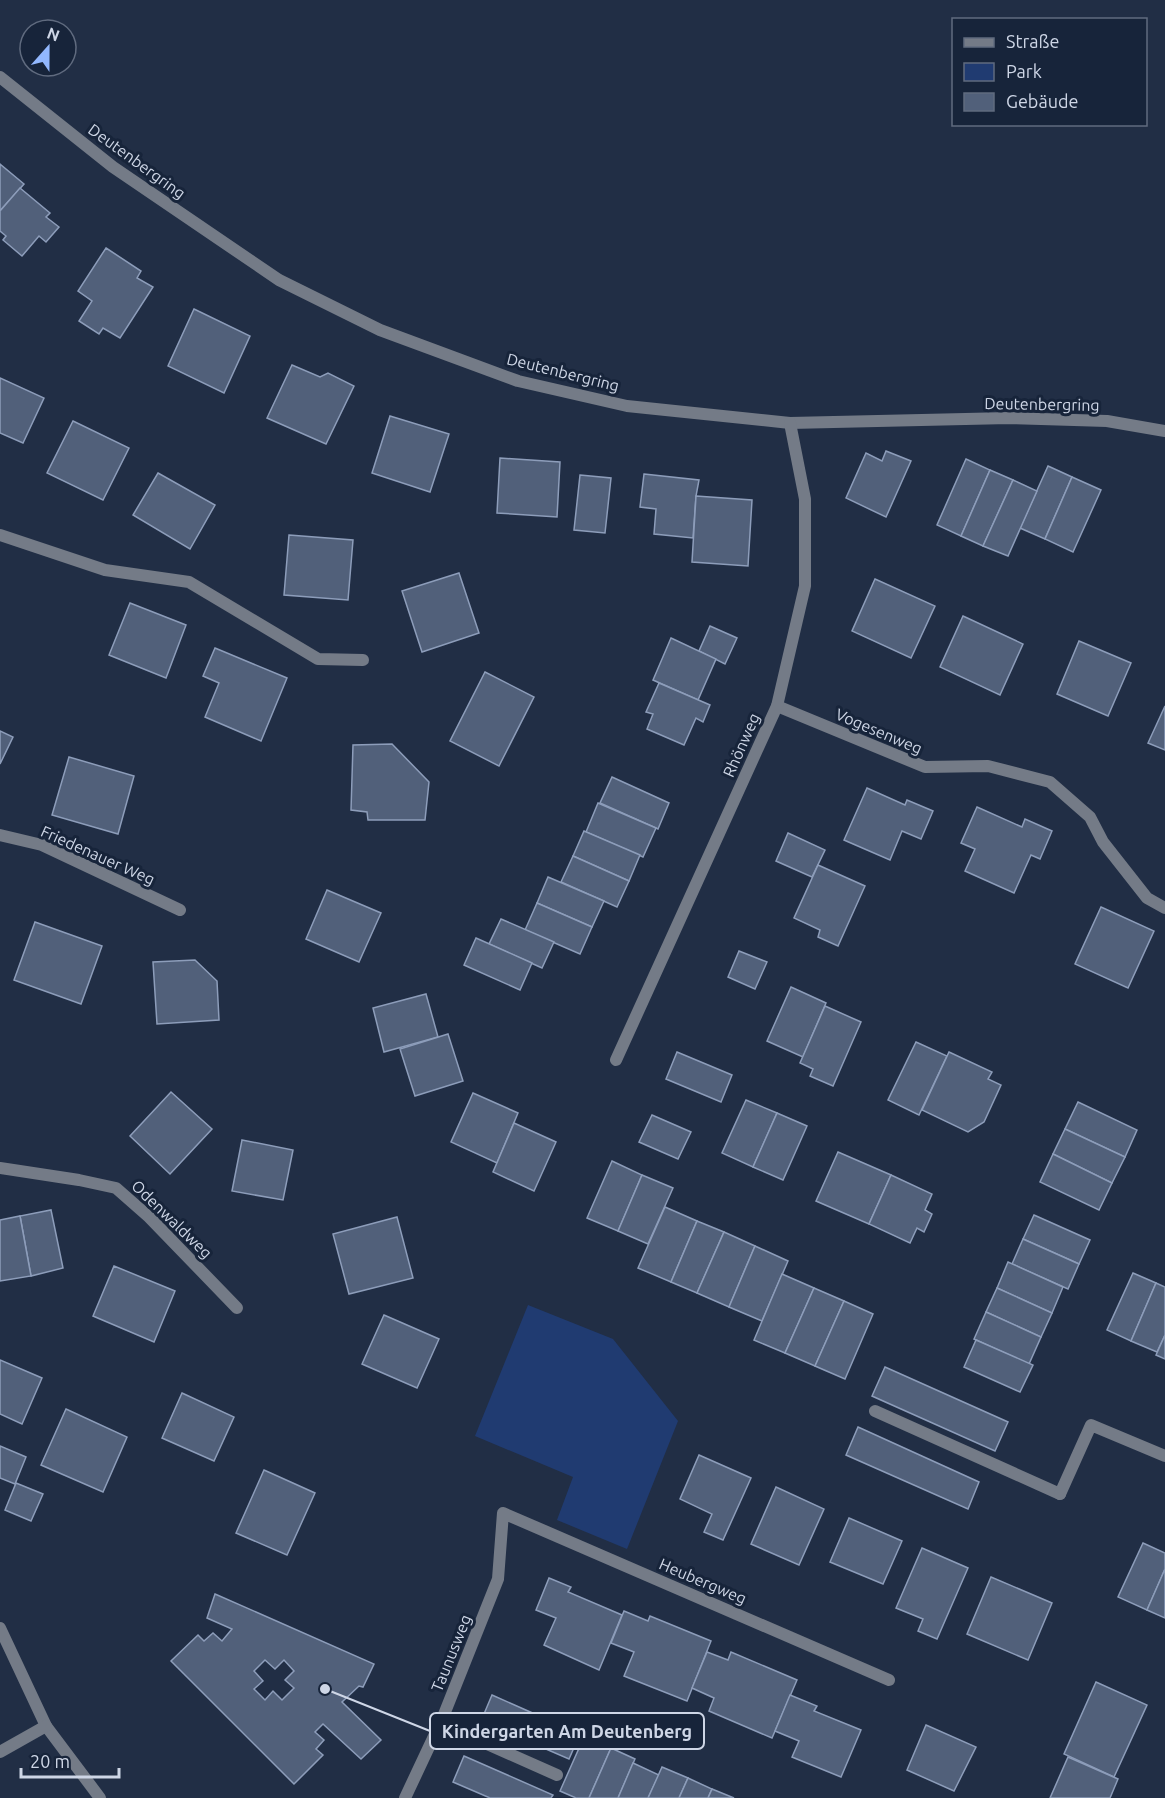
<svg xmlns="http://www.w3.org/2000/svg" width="1165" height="1798" font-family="Ubuntu,sans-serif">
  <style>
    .green { fill: #203b71 }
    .building { fill: #51607a; stroke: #8d9dba; stroke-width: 1.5; fill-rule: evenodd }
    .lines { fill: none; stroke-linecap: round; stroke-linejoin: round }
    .service { stroke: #747b87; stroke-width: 12 }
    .minor { stroke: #747b87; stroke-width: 12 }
    .labels { text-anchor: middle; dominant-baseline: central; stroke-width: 6; stroke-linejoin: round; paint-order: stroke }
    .street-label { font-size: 16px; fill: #ced6e6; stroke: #17243a }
    .leader { fill: none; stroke: #ced6e6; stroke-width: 2 }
    .callout-dot { fill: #ced6e6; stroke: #17243a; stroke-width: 2 }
    .callout { fill: #17243a; stroke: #ced6e6; stroke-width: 2 }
    .callout-label { font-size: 18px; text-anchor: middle; font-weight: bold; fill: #ced6e6 }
  </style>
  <rect width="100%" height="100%" fill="#212e45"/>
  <!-- green -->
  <path class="green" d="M528,1305L613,1339L678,1421L627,1549L557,1520L573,1477L475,1436Z"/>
  <!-- building -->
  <g class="building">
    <path d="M0,164L24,184L0,211Z"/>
    <path d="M20,188L50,213L46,217L59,227L46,242L39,236L22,256L3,240L6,236L0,231V211Z"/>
    <path d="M106,248L141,271L137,278L153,287L120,338L103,328L99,334L79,321L92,301L78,291Z"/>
    <path d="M194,309L250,336L224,393L168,366Z"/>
    <path d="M292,365L320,377L328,373L354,386L326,444L267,418Z"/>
    <path d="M0,378L44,398L23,443L0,433Z"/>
    <path d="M390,416L449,434L430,492L372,473Z"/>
    <path d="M73,421L129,448L103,500L47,473Z"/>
    <path d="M886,451L911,461L886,517L846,498L866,453L882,461Z"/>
    <path d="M500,458L560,462L557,517L497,513Z"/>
    <path d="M966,459L990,470L961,536L937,525Z"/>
    <path d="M1048,466L1072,477L1045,539L1020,528Z"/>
    <path d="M990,470L1013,480L983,546L961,536Z"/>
    <path d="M158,473L215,505L190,549L133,515Z"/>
    <path d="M644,474L699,480L696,496L693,538L654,534L656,509L640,507Z"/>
    <path d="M580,475L611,478L605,533L574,530Z"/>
    <path d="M1072,477L1101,490L1073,552L1045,539Z"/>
    <path d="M1013,480L1037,491L1008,556L983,546Z"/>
    <path d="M696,496L752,500L748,566L692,562Z"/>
    <path d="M289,535L353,540L348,600L284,595Z"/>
    <path d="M459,573L479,633L422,652L402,591Z"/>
    <path d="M875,579L935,606L911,658L852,631Z"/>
    <path d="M130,603L186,625L166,678L109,655Z"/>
    <path d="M963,616L1023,644L1000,695L940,667Z"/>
    <path d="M710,626L737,638L725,664L699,651Z"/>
    <path d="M671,638L716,659L698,700L653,680Z"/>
    <path d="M1079,641L1131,663L1108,716L1057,694Z"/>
    <path d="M215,648L287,678L261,741L205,717L219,683L203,676Z"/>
    <path d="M485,672L534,697L499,766L450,741Z"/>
    <path d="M659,683L710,705L703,722L696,718L684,745L647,729L653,714L646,712Z"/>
    <path d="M1165,706V750L1148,743Z"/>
    <path d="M0,731L13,737L0,764Z"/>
    <path d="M392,744L429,782L425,820H368L367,812L351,810L353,745Z"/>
    <path d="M69,757L134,776L118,834L52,815Z"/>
    <path d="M612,777L669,803L658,829L600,803Z"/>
    <path d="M867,788L905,805L907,800L933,811L921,839L902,831L890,860L844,840Z"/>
    <path d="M598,803L656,828L643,857L586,832Z"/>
    <path d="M977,807L1022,827L1025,819L1052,831L1040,859L1031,855L1014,893L965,871L975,849L961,843Z"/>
    <path d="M584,831L640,855L629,881L573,856Z"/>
    <path d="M788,833L825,850L812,877L776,861Z"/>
    <path d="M573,856L629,881L617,907L561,882Z"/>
    <path d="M818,865L865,886L838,946L818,937L820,930L794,918Z"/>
    <path d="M548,877L604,901L592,927L537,903Z"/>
    <path d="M327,890L381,913L359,962L306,939Z"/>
    <path d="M537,903L592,927L580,954L525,930Z"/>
    <path d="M1101,907L1154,931L1128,988L1075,964Z"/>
    <path d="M501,919L554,942L542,968L489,944Z"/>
    <path d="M35,922L102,946L81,1004L14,980Z"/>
    <path d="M476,938L532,963L520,990L464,965Z"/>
    <path d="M739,951L767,962L755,989L728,977Z"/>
    <path d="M195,960L217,981L219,1020L157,1024L153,962Z"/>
    <path d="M791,987L826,1003L803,1057L767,1041Z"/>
    <path d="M426,994L438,1037L384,1052L373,1008Z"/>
    <path d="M825,1006L861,1022L833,1086L810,1076L813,1069L800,1063Z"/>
    <path d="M448,1034L463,1081L415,1096L400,1049Z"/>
    <path d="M916,1042L947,1056L919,1115L888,1100Z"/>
    <path d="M677,1052L732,1075L721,1102L666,1079Z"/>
    <path d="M949,1052L992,1072L988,1079L1001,1085L984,1122L968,1132L922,1110Z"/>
    <path d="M171,1092L212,1129L170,1174L130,1136Z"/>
    <path d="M473,1093L518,1113L497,1163L451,1142Z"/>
    <path d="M746,1100L777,1113L753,1167L722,1153Z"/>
    <path d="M1078,1102L1137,1130L1125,1157L1065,1129Z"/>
    <path d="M777,1113L807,1126L783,1180L753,1167Z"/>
    <path d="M652,1115L691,1132L678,1159L639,1142Z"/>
    <path d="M514,1123L556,1142L534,1191L493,1172Z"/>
    <path d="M1065,1129L1125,1157L1112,1183L1053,1154Z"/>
    <path d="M242,1140L293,1150L283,1200L232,1191Z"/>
    <path d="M838,1152L891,1175L869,1224L816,1201Z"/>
    <path d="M1053,1154L1112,1183L1099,1210L1040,1182Z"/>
    <path d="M612,1161L642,1175L618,1231L587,1218Z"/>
    <path d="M642,1175L673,1188L648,1244L618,1231Z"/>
    <path d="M891,1175L932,1194L925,1210L932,1214L924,1232L917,1228L910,1243L869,1224Z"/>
    <path d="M665,1207L697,1221L671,1282L638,1268Z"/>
    <path d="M51,1210L63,1268L31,1276L20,1216Z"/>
    <path d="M1034,1215L1090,1240L1079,1264L1023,1239Z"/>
    <path d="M20,1216L31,1276L0,1281V1220Z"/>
    <path d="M397,1217L413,1278L349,1294L333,1234Z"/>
    <path d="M697,1221L724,1232L697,1293L671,1282Z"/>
    <path d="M724,1232L755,1246L729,1307L697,1293Z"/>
    <path d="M1023,1239L1079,1264L1068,1289L1012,1264Z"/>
    <path d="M755,1246L788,1261L762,1321L729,1307Z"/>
    <path d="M1008,1262L1063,1287L1052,1313L997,1288Z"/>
    <path d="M114,1266L175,1291L154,1342L93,1316Z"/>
    <path d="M1133,1273L1156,1283L1131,1341L1107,1330Z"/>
    <path d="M782,1274L814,1288L785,1353L754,1340Z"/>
    <path d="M1156,1283L1165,1287V1335L1157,1352L1131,1341Z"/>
    <path d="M814,1288L844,1301L815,1366L785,1353Z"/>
    <path d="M997,1288L1052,1313L1041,1337L986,1312Z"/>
    <path d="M844,1301L873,1314L845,1379L815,1366Z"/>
    <path d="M986,1312L1041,1337L1029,1364L974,1339Z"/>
    <path d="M384,1315L439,1339L417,1388L362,1364Z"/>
    <path d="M1165,1335V1359L1156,1355Z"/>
    <path d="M976,1340L1033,1365L1020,1392L964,1367Z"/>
    <path d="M0,1360L42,1378L22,1424L0,1414Z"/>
    <path d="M885,1367L1008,1422L995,1451L872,1396Z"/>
    <path d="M182,1393L234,1417L214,1461L162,1438Z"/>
    <path d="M66,1409L127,1437L103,1492L41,1465Z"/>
    <path d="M858,1427L979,1482L968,1509L846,1455Z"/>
    <path d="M0,1446L26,1457L15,1484L0,1478Z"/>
    <path d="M699,1455L751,1478L723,1540L704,1532L712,1514L680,1499Z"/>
    <path d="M264,1470L315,1493L287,1555L236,1533Z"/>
    <path d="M16,1483L43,1494L31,1521L5,1510Z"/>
    <path d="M776,1487L824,1509L799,1565L751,1544Z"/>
    <path d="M849,1518L902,1541L883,1584L830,1562Z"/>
    <path d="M1143,1543L1165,1553V1569L1147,1610L1118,1597Z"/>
    <path d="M922,1548L968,1568L937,1639L918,1631L923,1619L896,1608Z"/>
    <path d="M1165,1569V1618L1147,1610Z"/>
    <path d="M991,1577L1052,1603L1028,1660L967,1634Z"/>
    <path d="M549,1578L571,1587L568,1592L622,1615L599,1670L544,1645L556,1618L536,1610Z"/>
    <path d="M215,1594L374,1664L363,1687L359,1686L342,1702L381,1740L361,1759L323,1724L315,1732L324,1740L316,1749L323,1755L294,1784L171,1661L198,1635L204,1641L213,1633L222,1641L232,1629L207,1618ZM265,1660L275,1669L284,1660L294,1671L285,1680L294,1688L282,1700L273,1691L265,1700L254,1689L263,1681L254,1671Z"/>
    <path d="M624,1611L648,1621L650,1616L711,1641L687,1701L624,1676L634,1652L611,1643Z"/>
    <path d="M707,1652L728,1660L731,1652L797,1680L772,1738L709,1711L714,1698L692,1688Z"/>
    <path d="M1096,1682L1147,1705L1114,1777L1064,1754Z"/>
    <path d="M492,1695L580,1734L569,1759L481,1721Z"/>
    <path d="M790,1695L817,1706L814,1711L861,1730L841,1777L792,1757L799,1741L775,1731Z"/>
    <path d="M926,1725L976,1747L954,1791L907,1770Z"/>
    <path d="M584,1737L611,1748L589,1798H576L560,1791Z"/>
    <path d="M611,1748L635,1759L618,1798H589Z"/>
    <path d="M464,1756L553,1795L551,1798H490L453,1782Z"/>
    <path d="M1068,1757L1118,1779L1110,1798H1050Z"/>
    <path d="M633,1763L659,1775L648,1798H618Z"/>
    <path d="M662,1767L688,1778L679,1798H648Z"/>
    <path d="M688,1778L712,1789L708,1798H679Z"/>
    <path d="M712,1789L734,1798H708Z"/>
  </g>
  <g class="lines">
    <!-- service -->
    <g class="service">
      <path d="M875,1411L1060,1494"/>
      <path d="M440,1723L557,1775"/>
    </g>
    <!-- minor -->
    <g class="minor">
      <path d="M0,77L113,167L279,280L380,330L518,381L627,406L790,423L1009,418L1107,421L1165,431"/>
      <path d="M0,535L105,570L189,582L318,659L363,660"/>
      <path d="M777,706L925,767L988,766L1050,782L1090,817L1103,842L1147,898L1165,908"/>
      <path d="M0,835L42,845L180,910"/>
      <path d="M616,1060L777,706L805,586V499L790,423"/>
      <path d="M0,1168L79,1180L116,1188L149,1217L237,1308"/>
      <path d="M1060,1494L1091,1425L1165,1456"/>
      <path d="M0,1628L46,1726L100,1798"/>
      <path d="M0,1752L46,1726"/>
      <path d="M405,1798L443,1717L498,1579L503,1513L889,1680"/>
    </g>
  </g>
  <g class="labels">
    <!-- street labels -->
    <g class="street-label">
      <text transform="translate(137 161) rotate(36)">Deutenbergring</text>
      <text transform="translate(563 372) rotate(14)">Deutenbergring</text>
      <text transform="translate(1042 404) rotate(1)">Deutenbergring</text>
      <text transform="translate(879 731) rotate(23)">Vogesenweg</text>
      <text transform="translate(741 745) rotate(-66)">Rhönweg</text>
      <text transform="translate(98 855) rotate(24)">Friedenauer Weg</text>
      <text transform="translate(172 1219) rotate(44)">Odenwaldweg</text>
      <text transform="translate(703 1581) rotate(23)">Heubergweg</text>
      <text transform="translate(451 1653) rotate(-68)">Taunusweg</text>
    </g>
  </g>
  <!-- callouts -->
  <path class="leader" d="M325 1689L430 1731"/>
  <circle class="callout-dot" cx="325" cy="1689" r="6"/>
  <rect class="callout" x="430" y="1713" width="274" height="36" rx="6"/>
  <g class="callout-label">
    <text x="567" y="1738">Kindergarten Am Deutenberg</text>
  </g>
  <!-- legend -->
  <rect x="952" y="18" width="195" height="108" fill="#17243a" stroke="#606b7f" stroke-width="1.5"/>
  <rect x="964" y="38" width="30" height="9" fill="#747b87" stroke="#606b7f" stroke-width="1.5"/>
  <text x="1006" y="48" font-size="18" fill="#ced6e6">Straße</text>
  <rect x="964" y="63" width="30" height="18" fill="#203b71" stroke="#606b7f" stroke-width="1.5"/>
  <text x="1006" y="78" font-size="18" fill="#ced6e6">Park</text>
  <rect x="964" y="93" width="30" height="18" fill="#51607a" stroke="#606b7f" stroke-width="1.5"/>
  <text x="1006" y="108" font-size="18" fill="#ced6e6">Gebäude</text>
  <!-- north arrow -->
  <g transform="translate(48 48) rotate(21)"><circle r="28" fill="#17243a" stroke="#606b7f" stroke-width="1.5"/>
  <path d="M0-4.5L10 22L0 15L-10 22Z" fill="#92b7fd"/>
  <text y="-9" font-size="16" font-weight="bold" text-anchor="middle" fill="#ced6e6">N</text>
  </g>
  <!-- scale -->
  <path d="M21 1768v9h98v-9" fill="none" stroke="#ced6e6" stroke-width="3"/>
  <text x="30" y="1768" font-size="18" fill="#ced6e6" stroke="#17243a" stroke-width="4.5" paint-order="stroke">20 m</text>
</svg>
